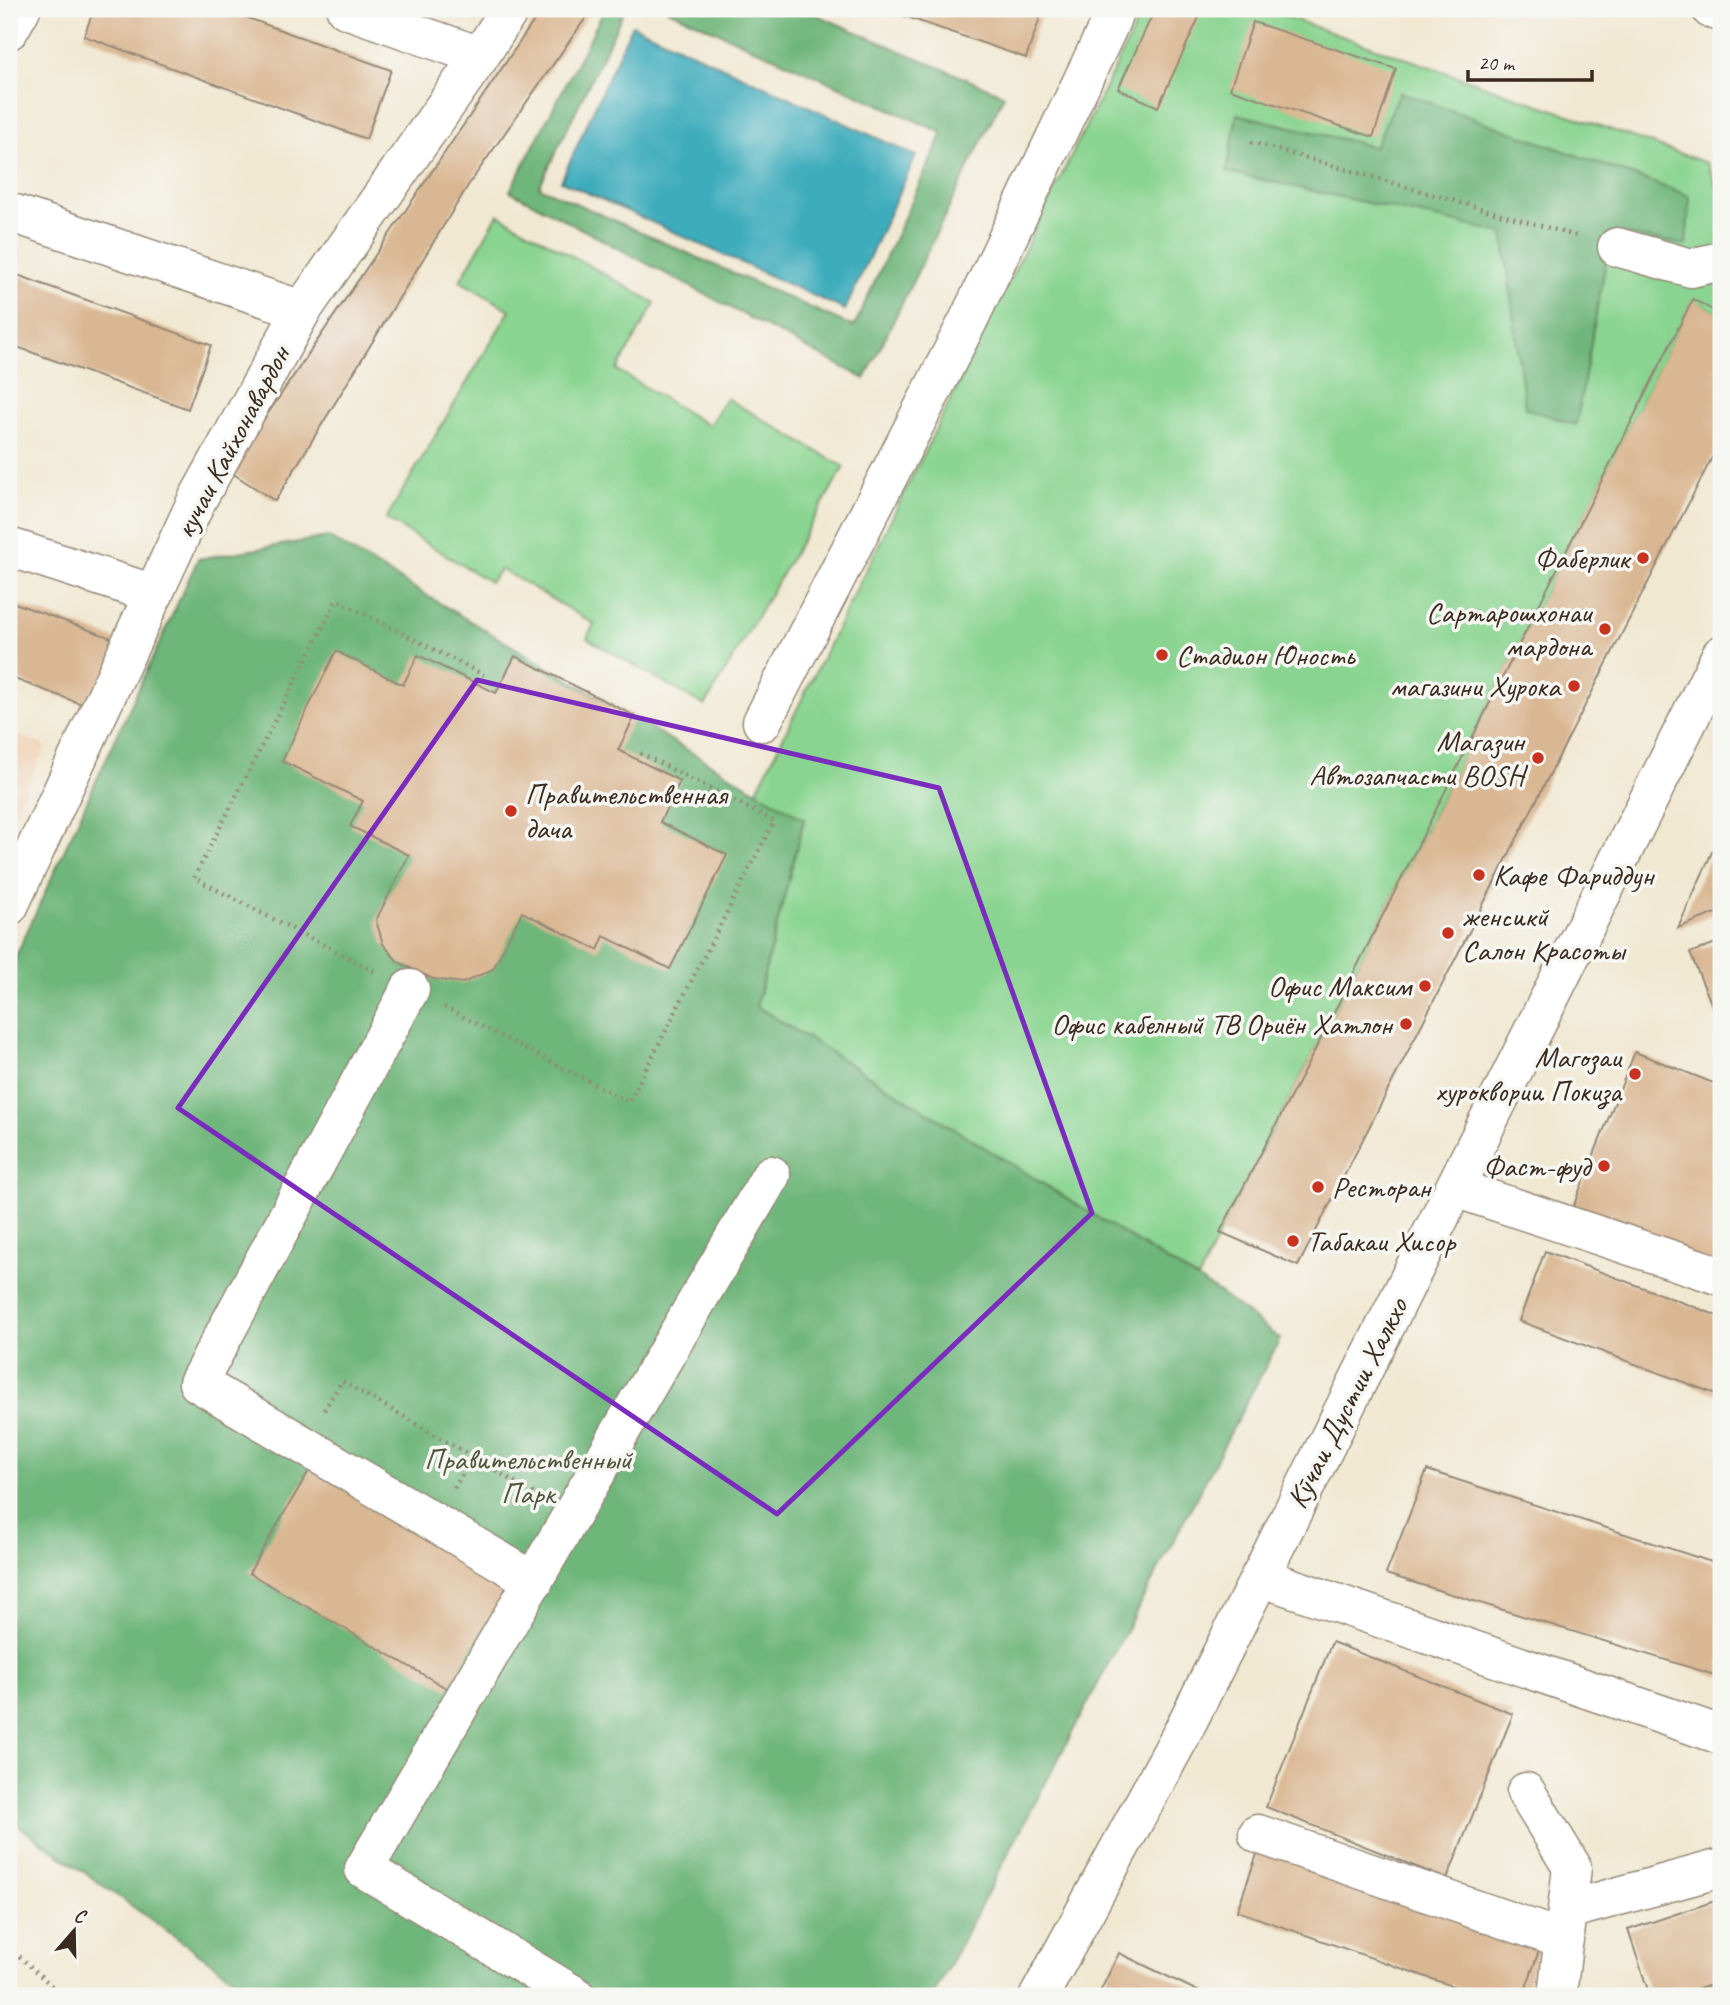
<svg xmlns="http://www.w3.org/2000/svg" width="1730" height="2005" font-family="Caveat,sans-serif">
  <style>
    .built { fill: #f0d5bc }
    .green { fill: #89d490; stroke: #627f57; stroke-width: 2 }
    .forest { fill: #6eb67a; stroke: #54704c; stroke-width: 2 }
    .water { fill: #3eacbc; stroke: #3c6b6d; stroke-width: 2 }
    .building { fill: #dab793 }
    .lines { fill: none; stroke-linecap: round; stroke-linejoin: round }
    .minor-casing { stroke: #968978; stroke-width: 41 }
    .major-casing { stroke: #968978; stroke-width: 41 }
    .path { stroke: #968978; stroke-width: 4.5; stroke-dasharray: 2 5; stroke-linecap: butt }
    .minor { stroke: #fff; stroke-width: 38 }
    .major { stroke: #fff; stroke-width: 38 }
    .marked { fill: none; stroke: #7b2cbf; stroke-width: 5; stroke-linejoin: round }
    .poi-dot { fill: #c8321e; stroke: #f6f6f2; stroke-width: 2.5 }
    .labels { text-anchor: middle; dominant-baseline: central; stroke-width: 7; stroke-linejoin: round; paint-order: stroke }
    .street-label { font-size: 30px; fill: #3b2a1e; stroke: #f6f6f2 }
    .poi-label { font-size: 30px; fill: #3b2a1e; stroke: #f6f6f2; text-anchor: end }
    .park-label { font-size: 30px; fill: #4e543a; stroke: #f6f6f2 }
  </style>
  <rect width="100%" height="100%" fill="#f6f6f2"/>
  <filter id="ink" filterUnits="userSpaceOnUse"><feTurbulence type="fractalNoise" baseFrequency=".0143" numOctaves="2"/><feDisplacementMap in="SourceGraphic" scale="14" xChannelSelector="R" yChannelSelector="G"/><feConvolveMatrix kernelMatrix="1 2 1 2 8 2 1 2 1" color-interpolation-filters="sRGB"/></filter>
  <filter id="wash" filterUnits="userSpaceOnUse"><feTurbulence type="fractalNoise" baseFrequency=".00686" numOctaves="4" result="noise"/><feDisplacementMap in="SourceGraphic" scale="28" xChannelSelector="R" yChannelSelector="G"/><feGaussianBlur stdDeviation="1.57" result="paint"/><feColorMatrix in="noise" values="0 0 0 0 0 0 0 0 0 0 0 0 0 0 0 0 0 1.4 0 .05"/><feComposite in="paint" operator="in"/></filter>
  <g filter="url(#wash)">
    <rect width="100%" height="100%" fill="#f1e8d2"/>
    <!-- built -->
    <path class="built" d="M9,732L46,746L9,824Z"/>
    <!-- green -->
    <g class="green">
      <path d="M1144,9H1264L1707,163L1721,196V315L1693,300L1314,1052L1220,1232L1198,1280L756,1006L804,820L756,792Z"/>
      <path d="M498,214L655,303L617,370L709,426L726,398L844,467L705,706L587,638L594,624L501,569L490,582L386,519L510,310L460,281Z"/>
    </g>
    <!-- forest -->
    <g class="forest">
      <path d="M605,9H625L539,187L854,327L943,133L666,9H803L1004,95L865,379L510,191Z"/>
      <path d="M1400,92L1690,196L1686,245L1618,233L1606,261L1576,425L1525,408L1503,233L1227,172L1237,114L1375,147Z"/>
      <path d="M328,537L804,819L756,1006L1221,1294L1280,1339L933,1996H254L242,1984L9,1819V971L198,559Z"/>
    </g>
    <!-- water -->
    <path class="water" d="M632,25L916,156L845,310L561,181Z"/>
    <g id="blocks">
      <!-- building -->
      <g class="building">
        <path d="M94,9H223L391,70L366,139L84,36Z"/>
        <path d="M542,9H592L469,184L275,501L229,471Z"/>
        <path d="M884,9H1043L1026,58Z"/>
        <path d="M1155,9H1203L1158,107L1118,89Z"/>
        <path d="M1253,22L1396,69L1373,137L1230,89Z"/>
        <path d="M9,272L211,345L188,409L9,344Z"/>
        <path d="M1693,299L1721,315V440L1298,1266L1220,1232L1314,1052Z"/>
        <path d="M9,601L120,641L95,709L9,677Z"/>
        <path d="M336,651L403,685L418,655L496,693L515,656L635,716L618,750L680,781L660,822L727,855L670,969L604,936L598,950L522,912L493,969L463,983L433,979L398,962L383,944L376,920L409,855L350,826L363,801L282,761Z"/>
        <path d="M1721,832V911L1678,928Z"/>
        <path d="M1721,941V1021L1719,1022L1690,953Z"/>
        <path d="M1635,1052L1721,1086V1267L1573,1207Z"/>
        <path d="M1545,1251L1721,1317V1396L1519,1321Z"/>
        <path d="M310,1469L509,1585L448,1689L249,1573Z"/>
        <path d="M1427,1470L1721,1565V1677L1386,1574Z"/>
        <path d="M1332,1642L1513,1714L1447,1879L1266,1807Z"/>
        <path d="M1260,1846L1541,1945L1523,1996H1481L1237,1911Z"/>
        <path d="M1721,1899V1982L1677,1996H1650L1628,1930Z"/>
        <path d="M1119,1953L1208,1996H1098Z"/>
      </g>
    </g>
  </g>
  <g filter="url(#ink)">
    <use href="#blocks" fill-opacity="0" stroke="#968978" stroke-width="2"/>
    <g class="lines">
      <!-- minor casing -->
      <g class="minor-casing">
        <g id="minor">
          <path d="M346,9L480,56"/>
          <path d="M9,30L21,9"/>
          <path d="M9,212L302,310"/>
          <path d="M1617,247L1691,268L1721,261"/>
          <path d="M9,547L154,594"/>
          <path d="M762,722L968,321L1109,25L1115,9"/>
          <path d="M9,906L197,500L302,310L480,56L510,9"/>
          <path d="M410,989L198,1383L534,1581"/>
          <path d="M1455,1188L1721,1276"/>
          <path d="M1260,1577L1721,1735"/>
          <path d="M1526,1792L1572,1867L1557,1996"/>
          <path d="M1258,1834L1564,1940"/>
          <path d="M1568,1910L1721,1868"/>
          <path d="M576,1996L364,1869L771,1175"/>
          <path d="M1039,1996L1181,1735L1721,655"/>
        </g>
      </g>
      <!-- major casing -->
      <g class="major-casing">
        <path id="major" d="M1711,9L1721,12"/>
      </g>
      <!-- path -->
      <g class="path">
        <path d="M1251,142L1580,237"/>
        <path d="M374,971L194,878L337,600L484,675"/>
        <path d="M444,1007L629,1102L774,821L640,753"/>
        <path d="M324,1410L342,1381L473,1457"/>
        <path d="M454,1488L473,1457L536,1495"/>
        <path d="M9,1947L63,1996"/>
      </g>
      <!-- minor -->
      <use href="#minor" class="minor"/>
      <!-- major -->
      <use href="#major" class="major"/>
    </g>
  </g>
  <!-- marked area -->
  <path class="marked" d="M477,680L939,788L1092,1213L777,1514L178,1108Z"/>
  <!-- markers -->
  <g class="poi-dot">
    <circle cx="1643" cy="558" r="7"/>
    <circle cx="1605" cy="629" r="7"/>
    <circle cx="1162" cy="655" r="7"/>
    <circle cx="1574" cy="686" r="7"/>
    <circle cx="1538" cy="758" r="7"/>
    <circle cx="511" cy="811" r="7"/>
    <circle cx="1479" cy="875" r="7"/>
    <circle cx="1448" cy="933" r="7"/>
    <circle cx="1425" cy="986" r="7"/>
    <circle cx="1406" cy="1024" r="7"/>
    <circle cx="1635" cy="1074" r="7"/>
    <circle cx="1604" cy="1166" r="7"/>
    <circle cx="1318" cy="1187" r="7"/>
    <circle cx="1293" cy="1241" r="7"/>
  </g>
  <g class="labels">
    <!-- street labels -->
    <g class="street-label">
      <text transform="translate(232 442) rotate(-62)">кучаи Кайхонавардон</text>
      <text transform="translate(1347 1403) rotate(-63)">Кӯчаи Дустии Халкхо</text>
    </g>
    <!-- poi labels -->
    <g class="poi-label">
      <text x="1629" y="558">Фаберлик</text>
      <text x="1591" y="612">Сартарошхонаи<tspan x="1591" dy="34">мардона</tspan></text>
      <text x="1176" y="655" text-anchor="start">Стадион Юность</text>
      <text x="1560" y="686">магазини Хурока</text>
      <text x="1524" y="741">Магазин<tspan x="1524" dy="34">Автозапчасти BOSH</tspan></text>
      <text x="525" y="794" text-anchor="start">Правительственная<tspan x="525" dy="34">дача</tspan></text>
      <text x="1493" y="875" text-anchor="start">Кафе Фариддун</text>
      <text x="1462" y="916" text-anchor="start">женсикй<tspan x="1462" dy="34">Салон Красоты</tspan></text>
      <text x="1411" y="986">Офис Максим</text>
      <text x="1392" y="1024">Офис кабелный ТВ Ориён Хатлон</text>
      <text x="1621" y="1057">Магозаи<tspan x="1621" dy="34">хуроквории Покиза</tspan></text>
      <text x="1590" y="1166">Фаст-фуд</text>
      <text x="1332" y="1187" text-anchor="start">Ресторан</text>
      <text x="1307" y="1241" text-anchor="start">Табакаи Хисор</text>
    </g>
    <!-- park labels -->
    <g class="park-label">
      <text x="528" y="1459">Правительственный<tspan x="528" dy="34">Парк</tspan></text>
    </g>
  </g>
  <!-- margin -->
  <rect width="1730" height="2005" fill="none" stroke="#f6f6f2" stroke-width="35"/>
  <!-- north arrow -->
  <g transform="translate(74 1931) rotate(20)" stroke="#f6f6f2" stroke-width="5" paint-order="stroke">
  <path d="M0-5L12 26L0 18L-12 26Z" fill="#3b2a1e"/>
  <text y="-10" font-size="19" font-weight="bold" text-anchor="middle" fill="#3b2a1e">С</text>
  </g>
  <!-- scale -->
  <path d="M1468 70v10h124v-10" fill="none" stroke="#3b2a1e" stroke-width="3.5"/>
  <text x="1478" y="70" font-size="21" fill="#3b2a1e" stroke="#f6f6f2" stroke-width="5" paint-order="stroke">20 m</text>
</svg>
